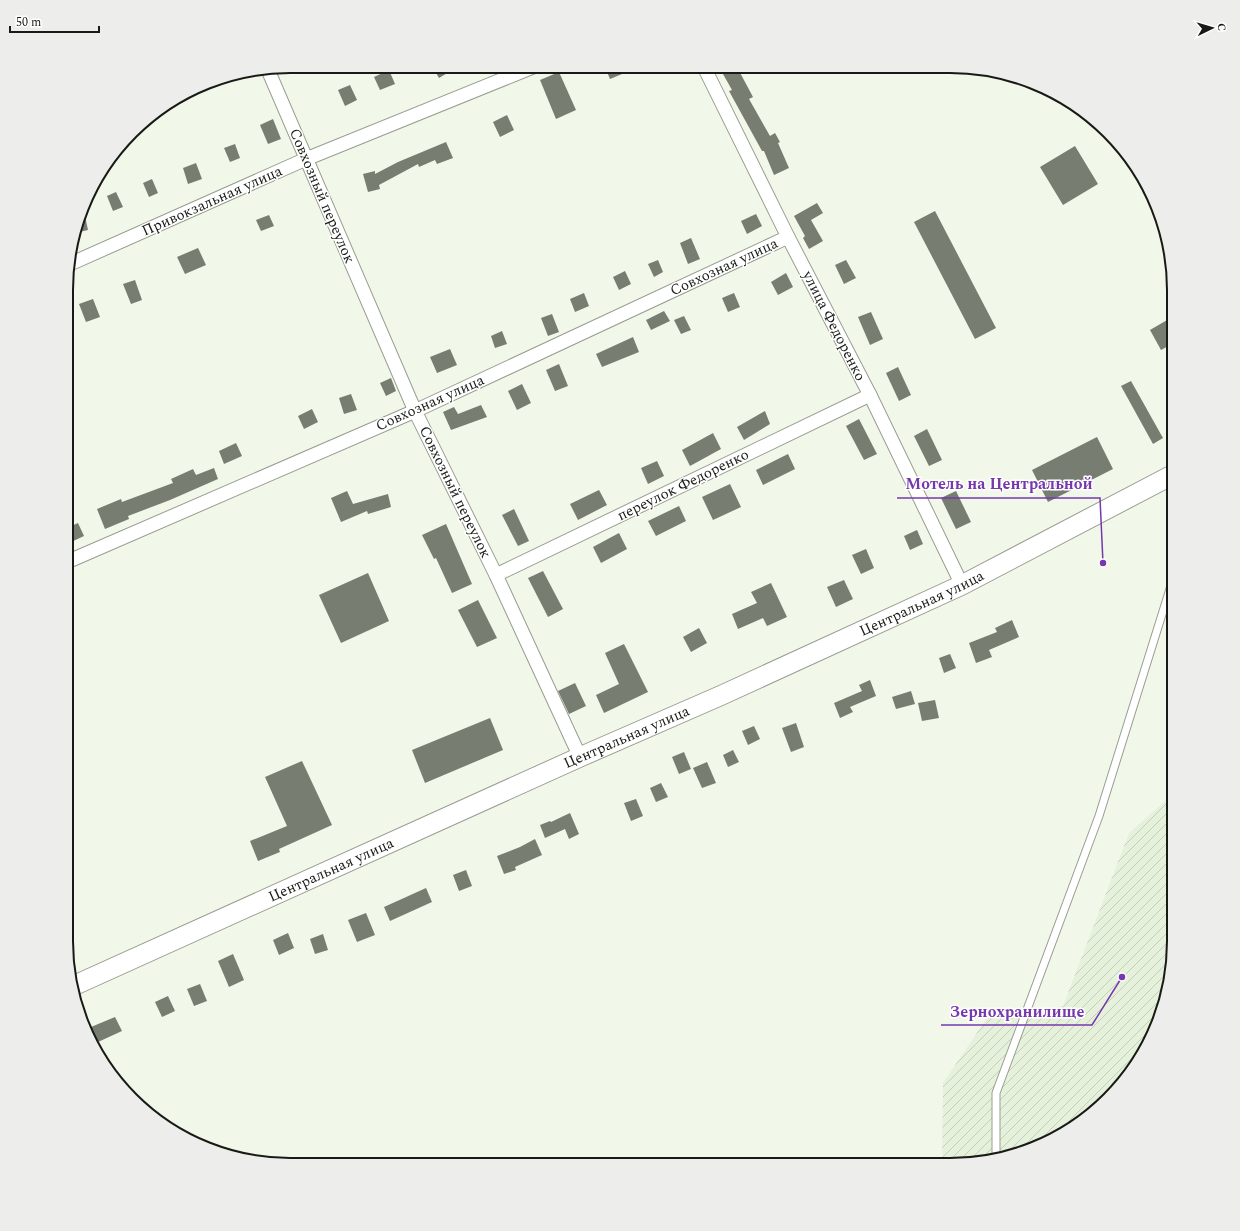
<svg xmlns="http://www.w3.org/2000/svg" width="1240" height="1231" font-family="Spectral,serif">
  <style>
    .industrial { fill: url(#industrial-furrows) }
    .building { fill: #777d70 }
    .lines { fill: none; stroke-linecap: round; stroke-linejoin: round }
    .lane-casing { stroke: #979e91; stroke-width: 9 }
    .street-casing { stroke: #979e91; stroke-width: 15 }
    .secondary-casing { stroke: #979e91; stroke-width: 21 }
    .lane { stroke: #fff; stroke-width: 7 }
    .street { stroke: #fff; stroke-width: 13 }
    .secondary { stroke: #fff; stroke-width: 19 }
    .labels { text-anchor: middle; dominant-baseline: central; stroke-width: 3; stroke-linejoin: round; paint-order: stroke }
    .street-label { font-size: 15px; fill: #181a15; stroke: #fff }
    .rim { fill: none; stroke: #181a15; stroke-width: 2 }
    .leader { fill: none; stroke: #7538ad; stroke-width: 1.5 }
    .callout-dot { fill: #7538ad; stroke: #fff; stroke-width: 1.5 }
    .callout-label { font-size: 16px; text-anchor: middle; font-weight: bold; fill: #7538ad; stroke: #fff; stroke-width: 3; stroke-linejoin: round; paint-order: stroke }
  </style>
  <defs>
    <pattern id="industrial-furrows" width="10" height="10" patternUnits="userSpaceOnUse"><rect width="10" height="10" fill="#e6f1db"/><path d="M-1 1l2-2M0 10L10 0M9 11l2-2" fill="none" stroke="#c5cebb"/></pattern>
  </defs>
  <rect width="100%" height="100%" fill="#f1f8ea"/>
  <!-- industrial -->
  <path class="industrial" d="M1174,793V955L1166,999L1144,1053L1086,1119L1022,1153L964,1165H942L943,1083L993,1009H1045L1063,1006L1129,833Z"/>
  <!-- building -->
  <g class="building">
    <path d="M432,66H459L439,78Z"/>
    <path d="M605,67H639L610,79Z"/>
    <path d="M719,67H737L753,97L749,99L770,136L775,133L780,142L778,143L789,168L774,175L764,151H762L729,91L732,90Z"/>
    <path d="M389,70L395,84L380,90L374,77Z"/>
    <path d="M559,72L576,110L556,119L540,80Z"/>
    <path d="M350,85L357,100L345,106L338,90Z"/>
    <path d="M507,115L514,130L500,137L493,122Z"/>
    <path d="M273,119L281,139L268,144L260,125Z"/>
    <path d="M446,142L453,158L437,164L435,160L419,167L418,164L379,185L380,189L368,192L363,174L375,171V174L398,162Z"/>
    <path d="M235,144L240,158L230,162L224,148Z"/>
    <path d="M1075,146L1098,184L1063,205L1040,167Z"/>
    <path d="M196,163L202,179L188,184L183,168Z"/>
    <path d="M152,179L158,193L149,197L143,183Z"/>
    <path d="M116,192L123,207L113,211L107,196Z"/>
    <path d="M817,203L823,213L811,220L823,241L809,249L803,238L805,236L794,216Z"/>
    <path d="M84,211L88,230L75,233L79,224Z"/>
    <path d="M935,211L996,328L975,339L914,222Z"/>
    <path d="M756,214L762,226L747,234L741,221Z"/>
    <path d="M269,215L274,226L261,231L256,220Z"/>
    <path d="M691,238L700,259L688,264L680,243Z"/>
    <path d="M198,248L206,265L185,274L177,257Z"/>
    <path d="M658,260L663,272L654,277L648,264Z"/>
    <path d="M846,260L856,278L844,284L835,265Z"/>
    <path d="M625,271L631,284L619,290L613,277Z"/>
    <path d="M786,273L793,287L778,295L771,282Z"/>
    <path d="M135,280L142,300L131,304L123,284Z"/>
    <path d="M584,293L589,306L575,312L570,299Z"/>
    <path d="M734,293L740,307L728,312L722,298Z"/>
    <path d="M93,299L100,317L86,322L79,304Z"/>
    <path d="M664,311L670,321L651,330L646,320Z"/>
    <path d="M871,312L883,339L870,345L858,317Z"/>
    <path d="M552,314L559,332L548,336L541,318Z"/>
    <path d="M684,316L691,330L681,334L674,320Z"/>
    <path d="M1174,316V343L1161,350L1150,330Z"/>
    <path d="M502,331L507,344L495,348L491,336Z"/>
    <path d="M633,337L639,352L602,367L596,354Z"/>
    <path d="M450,349L457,365L437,373L430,357Z"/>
    <path d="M559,364L568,386L555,391L546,370Z"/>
    <path d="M898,367L911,395L899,401L886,373Z"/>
    <path d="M391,378L396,391L386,396L380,383Z"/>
    <path d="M1131,381L1163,438L1153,444L1121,386Z"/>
    <path d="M522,384L531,403L517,410L508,391Z"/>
    <path d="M351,394L357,410L344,414L339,398Z"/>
    <path d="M481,405L487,417L451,430L443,412L454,407L458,414Z"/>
    <path d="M312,409L318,422L304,429L298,416Z"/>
    <path d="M765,411L770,424L744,440L737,427Z"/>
    <path d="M859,419L877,454L864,460L846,426Z"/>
    <path d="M927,429L942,460L929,466L914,436Z"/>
    <path d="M713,433L721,449L690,466L682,450Z"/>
    <path d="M1097,437L1113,469L1048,502L1032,470Z"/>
    <path d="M236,443L242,456L224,464L219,451Z"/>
    <path d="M788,454L795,469L763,485L756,470Z"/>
    <path d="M657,461L664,476L648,484L641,468Z"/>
    <path d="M214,468L218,479L170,500L128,516L129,519L105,529L97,509L121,499L122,502L173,483L171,479L193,469L196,475Z"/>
    <path d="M730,484L741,507L713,520L702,497Z"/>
    <path d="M599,490L607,505L578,520L570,504Z"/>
    <path d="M347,491L353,504L388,494L391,507L368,514L367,511L341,522L331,498Z"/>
    <path d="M956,491L971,522L956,529L941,498Z"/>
    <path d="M679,506L686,521L656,536L648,521Z"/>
    <path d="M514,509L529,541L518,546L502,515Z"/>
    <path d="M78,523L84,536L69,543V527Z"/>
    <path d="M446,524L472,584L452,593L436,558L434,559L422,535Z"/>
    <path d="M917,530L923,544L910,550L904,536Z"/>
    <path d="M619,533L627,549L601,563L593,547Z"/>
    <path d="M866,549L874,568L861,574L852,555Z"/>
    <path d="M543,571L563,609L548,617L528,578Z"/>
    <path d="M368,573L389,621L341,643L319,595Z"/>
    <path d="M844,580L853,599L836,607L827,587Z"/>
    <path d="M771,583L787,617L767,626L763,618L738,629L732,614L757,603L751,592Z"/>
    <path d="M478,600L497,638L477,647L458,610Z"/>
    <path d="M1012,620L1019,637L989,650L992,657L976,663L969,643L997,632L995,628Z"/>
    <path d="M699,628L707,643L691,652L683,637Z"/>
    <path d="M624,644L648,692L604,713L596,695L619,684L605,653Z"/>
    <path d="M950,654L956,668L944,673L939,658Z"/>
    <path d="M870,680L876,696L850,707L853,712L840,718L834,703L862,691L859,685Z"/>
    <path d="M575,683L586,706L569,714L558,691Z"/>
    <path d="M911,691L915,704L896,709L892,697Z"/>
    <path d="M935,700L939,718L922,721L918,703Z"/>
    <path d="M490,718L503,750L425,783L412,750Z"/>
    <path d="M796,723L804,747L791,752L782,728Z"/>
    <path d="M754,726L760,739L748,745L742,731Z"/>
    <path d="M733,750L739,762L728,767L723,755Z"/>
    <path d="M684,752L691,769L679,774L672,757Z"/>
    <path d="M302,761L332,825L279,849L280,852L258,861L250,841L287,826L265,777Z"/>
    <path d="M707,762L716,783L702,788L693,768Z"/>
    <path d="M661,783L668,797L656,802L650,788Z"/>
    <path d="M636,799L643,816L631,821L624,803Z"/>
    <path d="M570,813L579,834L569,839L565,829L545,838L540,825L550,821L551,822Z"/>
    <path d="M535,839L542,855L515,867L516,870L504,874L497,856L520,847Z"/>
    <path d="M466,870L472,886L459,891L453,875Z"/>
    <path d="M426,888L432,902L390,921L384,907Z"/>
    <path d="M366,913L375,935L357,942L348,920Z"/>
    <path d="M288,933L294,948L279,955L273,940Z"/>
    <path d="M323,934L328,950L315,954L310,939Z"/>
    <path d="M233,954L244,980L229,987L218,961Z"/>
    <path d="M200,984L207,1001L194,1006L187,989Z"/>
    <path d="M168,996L175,1011L162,1017L155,1002Z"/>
    <path d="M115,1017L122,1031L98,1042L91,1027Z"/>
  </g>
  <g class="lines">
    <!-- lane casing -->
    <g class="lane-casing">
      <path id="lane" d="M996,1152V1093L1099,816L1174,576"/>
    </g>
    <!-- street casing -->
    <g class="street-casing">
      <g id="street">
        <path d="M704,67L788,237L870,395L962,585"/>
        <path d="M268,70L415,411L496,575L580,757"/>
        <path d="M70,264L306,159L533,67"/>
        <path d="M69,561L415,411L788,237"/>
        <path d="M496,575L870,395"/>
      </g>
    </g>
    <!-- secondary casing -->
    <g class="secondary-casing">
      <g id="secondary">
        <path id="s1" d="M73,986L580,757L722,695L962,585L1174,474"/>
      </g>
    </g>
    <!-- lane -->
    <use href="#lane" class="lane"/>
    <!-- street -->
    <use href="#street" class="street"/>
    <!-- secondary -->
    <use href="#secondary" class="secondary"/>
  </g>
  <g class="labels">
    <!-- street labels -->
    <g class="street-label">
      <text transform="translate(322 196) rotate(67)">Совхозный переулок</text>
      <text transform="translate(212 201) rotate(-24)">Привокзальная улица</text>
      <text transform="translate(724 267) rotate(-25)">Совхозная улица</text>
      <text transform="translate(834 326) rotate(63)">улица Федоренко</text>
      <text transform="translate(430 403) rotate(-24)">Совхозная улица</text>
      <text transform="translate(683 485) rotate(-26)">переулок Федоренко</text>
      <text transform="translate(455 492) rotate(64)">Совхозный переулок</text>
      <text stroke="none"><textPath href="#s1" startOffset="931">Центральная улица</textPath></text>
      <text stroke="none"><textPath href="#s1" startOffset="607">Центральная улица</textPath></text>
      <text stroke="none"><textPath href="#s1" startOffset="283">Центральная улица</textPath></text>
    </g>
  </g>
  <!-- crop -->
  <path d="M0 0H1240V1231H0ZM290 73H950A217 217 0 0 1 1167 290V941A217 217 0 0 1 950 1158H290A217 217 0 0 1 73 941V290A217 217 0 0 1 290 73Z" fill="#ededec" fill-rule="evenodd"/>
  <path class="rim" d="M290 73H950A217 217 0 0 1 1167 290V941A217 217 0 0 1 950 1158H290A217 217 0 0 1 73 941V290A217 217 0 0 1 290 73Z"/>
  <!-- callouts -->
  <path class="leader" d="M1103 563L1100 498H897M1122 977L1092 1025H941"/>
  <g class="callout-dot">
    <circle cx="1103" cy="563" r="4"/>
    <circle cx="1122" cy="977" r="4"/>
  </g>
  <g class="callout-label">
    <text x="999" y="489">Мотель на Центральной</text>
    <text x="1017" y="1017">Зернохранилище</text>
  </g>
  <!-- north arrow -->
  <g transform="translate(1212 28) rotate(85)" stroke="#ffffff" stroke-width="3" paint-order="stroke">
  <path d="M0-3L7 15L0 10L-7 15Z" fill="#181a15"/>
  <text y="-6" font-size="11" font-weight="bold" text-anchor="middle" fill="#181a15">С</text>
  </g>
  <!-- scale -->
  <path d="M10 26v6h89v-6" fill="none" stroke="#181a15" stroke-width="2"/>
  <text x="16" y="26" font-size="12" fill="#181a15" stroke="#ffffff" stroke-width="3" paint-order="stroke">50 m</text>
</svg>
